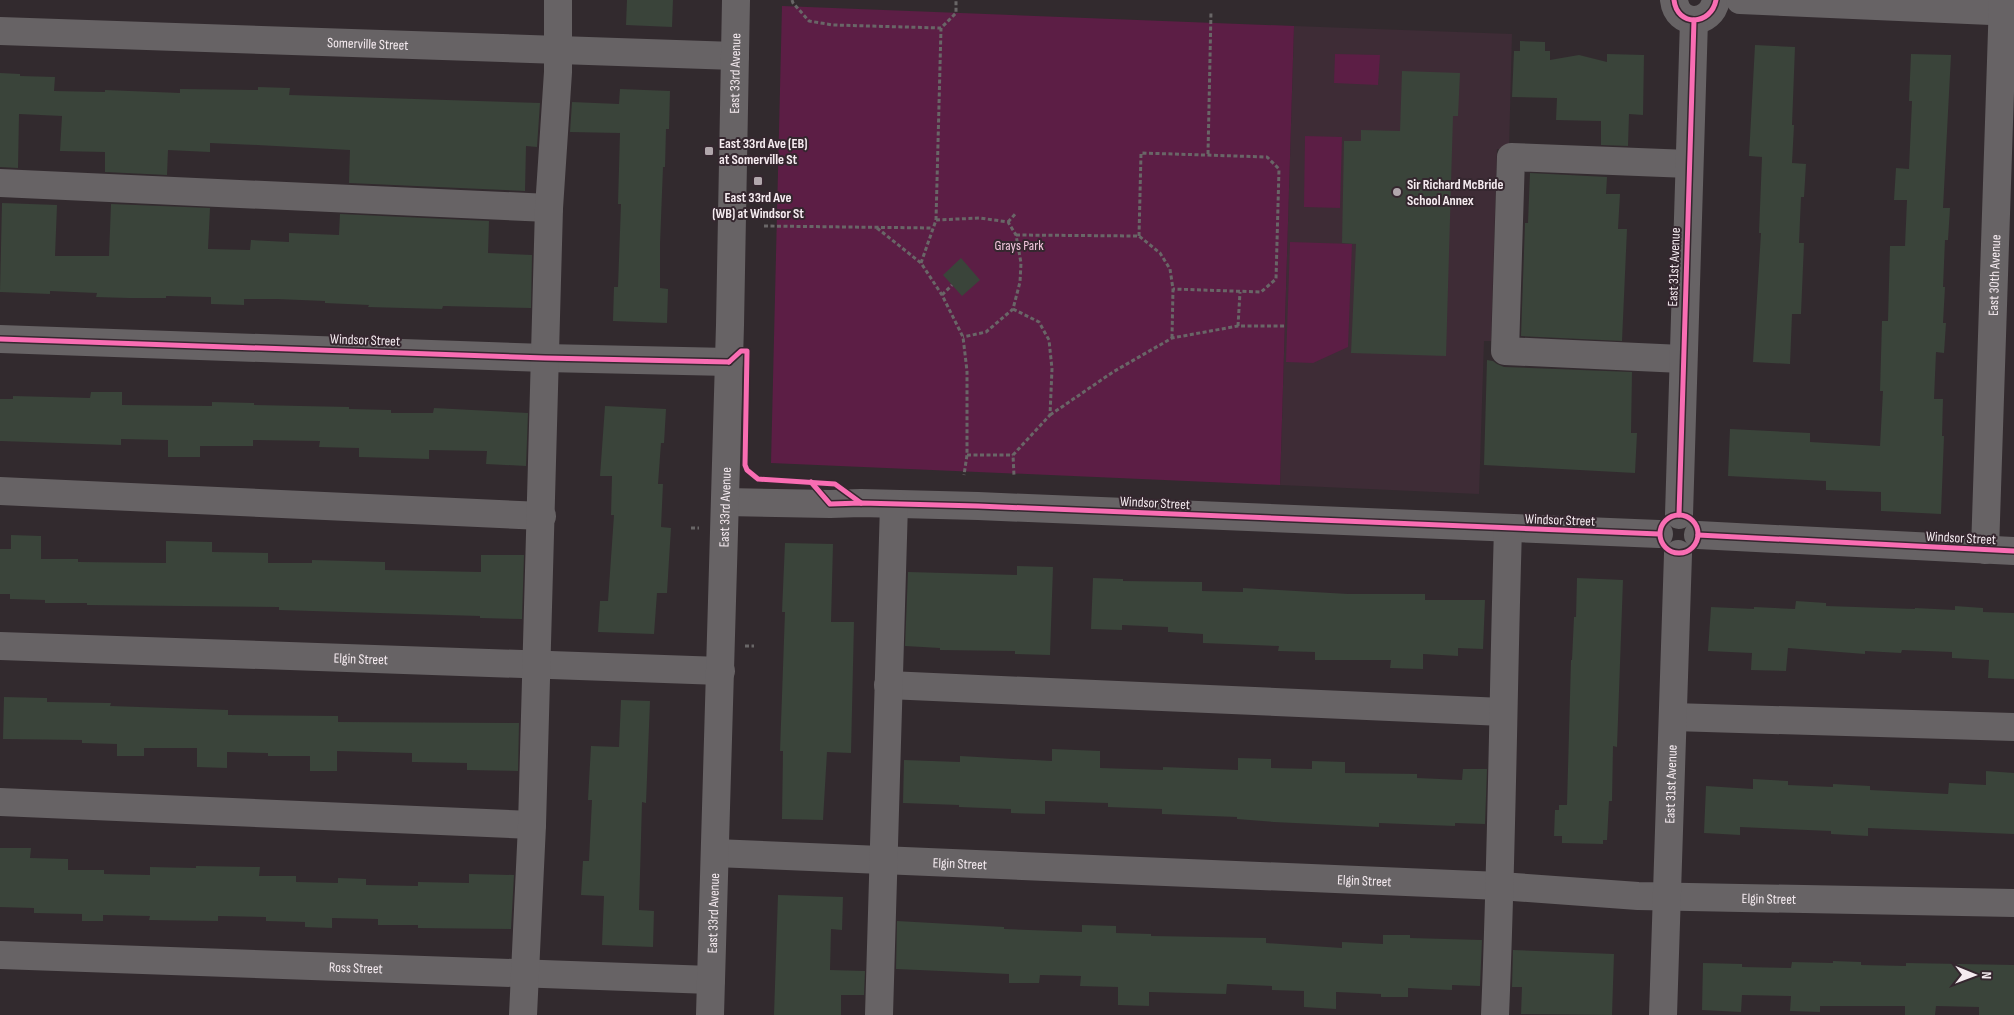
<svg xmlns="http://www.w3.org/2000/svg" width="2014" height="1015" font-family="'Sofia Sans Condensed',sans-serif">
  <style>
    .built { fill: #3e2c36 }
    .green { fill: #5c1e45 }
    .building { fill: #3a443a }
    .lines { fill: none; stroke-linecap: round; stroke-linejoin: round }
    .path { stroke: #696667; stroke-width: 3; stroke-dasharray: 4 2.5; stroke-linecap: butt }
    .minor { stroke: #676365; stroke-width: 28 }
    .cycleway-casing { stroke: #35272f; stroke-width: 8 }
    .cycleway { stroke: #f96db3; stroke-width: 5 }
    .poi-dot { fill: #b1a7ac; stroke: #35272f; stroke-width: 2 }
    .labels { text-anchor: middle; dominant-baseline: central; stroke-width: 4; stroke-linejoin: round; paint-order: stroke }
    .street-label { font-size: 14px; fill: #f5ebf0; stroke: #35272f }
    .poi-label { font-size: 14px; font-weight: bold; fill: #f5ebf0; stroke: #35272f; text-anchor: start }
    .park-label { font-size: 14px; fill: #f3c7de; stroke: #35272f }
  </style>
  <rect width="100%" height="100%" fill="#322a2e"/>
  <!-- built -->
  <path class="built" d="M1294,26L1512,34L1509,149H1497L1491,341H1484L1479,494L1280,485Z"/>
  <!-- green -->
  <g class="green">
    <path d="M782,6L1294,26L1280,485L771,463Z"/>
    <path d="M1335,54L1380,55L1378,85L1334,83Z"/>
    <path d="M1305,136L1342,137L1340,208L1304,207Z"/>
    <path d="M1290,242L1352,244L1348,347L1313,363L1286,362Z"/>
  </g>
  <!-- building -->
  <g class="building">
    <path d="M627,0H673L672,27L626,25Z"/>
    <path d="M1520,41L1545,42V51H1550V60L1579,55L1607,62V54L1644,55L1643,115L1629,114L1628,146L1601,145V121L1556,120L1557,98L1512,97L1514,51H1520Z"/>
    <path d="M1755,45L1795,47L1792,125H1794L1792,163L1806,164L1804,197H1801L1799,243H1804L1801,314H1792L1790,364L1753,362L1761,233H1759L1762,157L1749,156Z"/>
    <path d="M1911,54L1951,55L1943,208H1950L1948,240H1945L1943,287H1945L1943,323H1946L1944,353L1936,352L1934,399H1943L1942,436H1944L1941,514L1881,511V492L1826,490V481L1728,476L1730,429L1810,433V442L1880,446L1883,391H1880L1882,321H1888L1890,246H1905L1907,200H1894L1896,168L1909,169L1912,101H1909Z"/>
    <path d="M1402,71L1460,73L1458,116H1453L1446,356L1351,353L1356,244L1342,243L1344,141H1361V130L1400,131Z"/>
    <path d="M0,73L20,74V76L55,77L54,91L105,92V90L180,93V89L258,90V87L290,88L289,95L540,103L537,147L526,146L525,191L349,183L350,150L257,145L210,143V152L168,150L167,175L105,172V152L60,151L62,116L19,114L18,168L0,167Z"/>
    <path d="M620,89L670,91L669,129H666L665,167H663L660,244V288L668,289L667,323L613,321L614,287H618L621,204H618L620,133L570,132L572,102L619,104Z"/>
    <path d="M1530,173L1607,177L1606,194H1620L1618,229H1627L1622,341L1521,336L1525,223H1528Z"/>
    <path d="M2,203L57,205L55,256H109L111,204L210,208L208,249L250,250L251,240L289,242V233L339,235L340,214L489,221L488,253L532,255L531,308L443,306L442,309L368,307L369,305L325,303V301L277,299H244V305L211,304V297L166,296V298H129L96,297L97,293L50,291V294L0,292Z"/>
    <path d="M961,258L980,280L962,296L943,275Z"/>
    <path d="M1487,360L1493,361L1497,364L1504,367L1632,372L1631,433H1637L1635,473L1484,465Z"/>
    <path d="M91,392H122V405L212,406V402L254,403V405L349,407V409L391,410V413H433L434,408L528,413L526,466L486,464L487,451L429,450V459L359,457V448L319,447L320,441L253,440V446H200V457H168V440L121,439V445L0,441V399H13V396L90,398Z"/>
    <path d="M605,406L666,409L664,443H661L658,484H663L661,527L671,528L669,560L667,593H657L654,634L598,632L600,601H608L614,515H611L612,476H600Z"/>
    <path d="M11,535L41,536V559H78V562L166,563V541L212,542V552L268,553V563H312V560L385,562V570L481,572V555H524L522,619L480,618V616L279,610V607L87,605V603H45V600L10,599V594H0V549H11Z"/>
    <path d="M785,543L833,544L831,622H854L851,753L827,752L823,820L782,819L783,751H780L785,612H782Z"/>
    <path d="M1017,566L1053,567L1050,655L1015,654V651L940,650V648L905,646L908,572L1017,575Z"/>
    <path d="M1093,578L1123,579V581L1202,582V591L1243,592V588L1348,594H1425V600H1485L1483,649L1458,648V656L1423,654V669L1390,668L1391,660H1315V652L1278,651L1279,646L1203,643V634L1168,632V627L1122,625V630L1091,629Z"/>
    <path d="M1577,578L1623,580L1617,747L1613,746L1612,801H1609L1607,840H1603V844L1562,843V836H1554L1555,810H1559V805H1567L1571,660H1572L1574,617H1576Z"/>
    <path d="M1796,601L1826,603V606L1915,609V608L1955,610V606L1983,608V612L2014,613V679L1988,678L1989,660L1952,658V652L1902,650L1901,653L1865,651V654L1788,648L1786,671L1751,670L1752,653L1708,651L1711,607L1754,609V607L1795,609Z"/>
    <path d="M4,697L47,698V702L111,703L110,706L228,710V715L338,716V722L519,723L518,771L467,770V763L412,762V753L337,751V771H310V756H268V753L227,752V768L197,767V748H144V756H117V744L82,743V740L3,739Z"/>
    <path d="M621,700L650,701L646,803L642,802L639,910L654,911L653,947L602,945L604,896L581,895L583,861H589L592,800H588L591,746L619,747Z"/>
    <path d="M1052,749L1100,751V768L1163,770V767L1238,770V758L1271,759V768L1312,769V761L1345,762V773L1417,774V778L1462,780L1463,769H1487L1485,824L1455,823V826L1379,823V827L1274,822L1237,819V817L1162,814V809L1108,807V803L1045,801V814L1011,813V809L959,807V805L903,803L904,760L960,762V756L1052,761Z"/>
    <path d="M1986,771L2014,773V834L1868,828V836L1831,834V831L1740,827V835L1704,833L1706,786L1753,789V779L1788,781V785L1833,787V784L1870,786V790L1948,794L1949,783L1986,785Z"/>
    <path d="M0,848H31L30,858L68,859V870H104V874L150,875V867L196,868V866L260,867L259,876H296V882L338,883V878L366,879V885L418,886V882L469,883V874L514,875L511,929L418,928V925H378V919L332,918V928L305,927V922L266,921V917L218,916V921L149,920L150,916L103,915V921H82V914L34,913V908L0,907Z"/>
    <path d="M778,895L843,897L842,930L831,929L830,970L865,971L864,995H841V1015H774Z"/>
    <path d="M897,921L1004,927V929L1082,932V925L1116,926V933L1151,934V936L1266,938V943L1342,948V942L1383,944V935H1410V938L1482,940L1480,986L1452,985V990L1408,988V997H1381V994L1336,992V1009L1304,1007V991L1272,990V986L1227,984L1226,994L1149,992V1006L1118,1005V987L1080,986L1081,976L1040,975L1039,983H1009V974L896,969Z"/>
    <path d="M1513,950L1614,954L1612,1015L1521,1014L1522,987H1512Z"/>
    <path d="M1833,961L1861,962V965L1906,966V963L2014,965V1015H1979V1007L1936,1006L1935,1015H1905V1006H1820V1012L1790,1011L1791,996L1742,995L1741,1012L1702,1010L1703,963L1742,964V967L1791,968L1792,962L1833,963Z"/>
  </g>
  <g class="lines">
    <!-- path -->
    <g class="path">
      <path d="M792,0L793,3L809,21L833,25L941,28"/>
      <path d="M1208,154L1211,11"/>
      <path d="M936,220L941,28L956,13V0"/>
      <path d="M1008,222L1016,213"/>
      <path d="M764,226L932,228"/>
      <path d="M877,228L921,263L942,295L963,337L967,371V455L964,475"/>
      <path d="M1016,235L1139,236L1160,253L1170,269L1173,289L1172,338"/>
      <path d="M1139,236L1141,153L1267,157L1279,169L1276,279L1261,292L1173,289"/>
      <path d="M921,263L936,220L980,218L1008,222L1016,235L1021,263L1020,282L1013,309L986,332L963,337"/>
      <path d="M942,295L952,285"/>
      <path d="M1013,309L1039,322L1049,340L1052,369L1050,415L1013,455L1014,476"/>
      <path d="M1238,326L1240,292"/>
      <path d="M1050,415L1113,372L1172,338L1238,326H1285"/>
      <path d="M967,455H1013"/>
      <path d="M691,528H699"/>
      <path d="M745,646H754"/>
    </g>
    <!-- minor -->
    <g class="minor">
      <path d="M1674,0C1677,27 1711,26 1716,0"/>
      <path d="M1740,0L2014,12"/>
      <path id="s1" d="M0,31L735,56"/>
      <path d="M0,183L549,208"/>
      <path d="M0,339L545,358L729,362"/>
      <path d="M1682,359L1505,351L1511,157L1689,164"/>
      <path d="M0,491L542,516"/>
      <path d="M725,502L830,504L861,503L978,506L1659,534"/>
      <path d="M1679,515L1694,20"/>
      <path d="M1698,535L2014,551"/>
      <path id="s2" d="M1985,550L2003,0"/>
      <path id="s3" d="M0,646L721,671"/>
      <path d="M888,685L1503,712"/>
      <path d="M1673,717L2014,727"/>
      <path d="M0,802L532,825"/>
      <path id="s4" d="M715,853L1500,886L1638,896L2014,903"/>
      <path id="s5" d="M0,955L711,980"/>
      <path d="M523,1015L532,825L549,208L558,72V0"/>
      <path id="s6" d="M710,1015L730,325L736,0"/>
      <path d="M879,1015L894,504"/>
      <path d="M1495,1015C1502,853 1503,691 1508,529"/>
      <path id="s7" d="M1663,1015L1678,554"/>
    </g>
    <!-- cycleway casing -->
    <g class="cycleway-casing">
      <g id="cycleway">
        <path d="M1674,0C1677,27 1711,26 1716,0"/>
        <path d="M0,339L545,358L729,362"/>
        <path d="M729,362L741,351H747L745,465L747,470L758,479L835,484L861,503"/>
        <path d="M811,482L830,504L861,503L978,506L1659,534"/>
        <circle cx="1679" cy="534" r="19"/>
        <path d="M1679,515L1694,20"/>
        <path d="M1698,535L2014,551"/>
      </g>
    </g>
    <!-- cycleway -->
    <use href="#cycleway" class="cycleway"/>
  </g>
  <!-- markers -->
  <g class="poi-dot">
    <rect x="704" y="146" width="10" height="10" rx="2.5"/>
    <rect x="753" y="176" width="10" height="10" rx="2.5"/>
    <circle cx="1397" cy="192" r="5"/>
  </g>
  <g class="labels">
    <!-- street labels -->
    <g class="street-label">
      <text stroke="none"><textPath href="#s1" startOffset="368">Somerville Street</textPath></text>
      <text stroke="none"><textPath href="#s6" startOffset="942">East 33rd Avenue</textPath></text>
      <text transform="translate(1674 267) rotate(-88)">East 31st Avenue</text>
      <text stroke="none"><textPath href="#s2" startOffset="275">East 30th Avenue</textPath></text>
      <text transform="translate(365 340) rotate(2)">Windsor Street</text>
      <text transform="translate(1155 503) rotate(3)">Windsor Street</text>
      <text stroke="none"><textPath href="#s6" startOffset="508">East 33rd Avenue</textPath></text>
      <text transform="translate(1560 520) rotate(2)">Windsor Street</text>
      <text transform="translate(1961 538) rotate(3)">Windsor Street</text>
      <text stroke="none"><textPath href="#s3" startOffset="361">Elgin Street</textPath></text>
      <text stroke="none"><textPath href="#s7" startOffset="231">East 31st Avenue</textPath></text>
      <text stroke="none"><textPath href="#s4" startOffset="245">Elgin Street</textPath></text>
      <text stroke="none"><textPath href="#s4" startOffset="650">Elgin Street</textPath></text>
      <text stroke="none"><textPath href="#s4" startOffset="1055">Elgin Street</textPath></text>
      <text stroke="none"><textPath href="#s6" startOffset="102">East 33rd Avenue</textPath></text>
      <text stroke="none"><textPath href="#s5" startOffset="356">Ross Street</textPath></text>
    </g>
    <!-- poi labels -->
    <g class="poi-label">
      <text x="719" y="143">East 33rd Ave (EB)<tspan x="719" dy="16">at Somerville St</tspan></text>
      <text x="1407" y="184">Sir Richard McBride<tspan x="1407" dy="16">School Annex</tspan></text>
      <text x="758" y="197" text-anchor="middle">East 33rd Ave<tspan x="758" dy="16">(WB) at Windsor St</tspan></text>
    </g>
    <!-- park labels -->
    <g class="park-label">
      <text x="1019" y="245">Grays Park</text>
    </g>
  </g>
  <!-- north arrow -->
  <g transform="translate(1974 975) rotate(91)" stroke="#35272f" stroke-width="4" paint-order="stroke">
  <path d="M0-4L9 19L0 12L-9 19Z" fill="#f5ebf0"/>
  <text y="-8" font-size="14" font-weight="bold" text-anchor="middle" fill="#f5ebf0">N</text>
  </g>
</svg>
